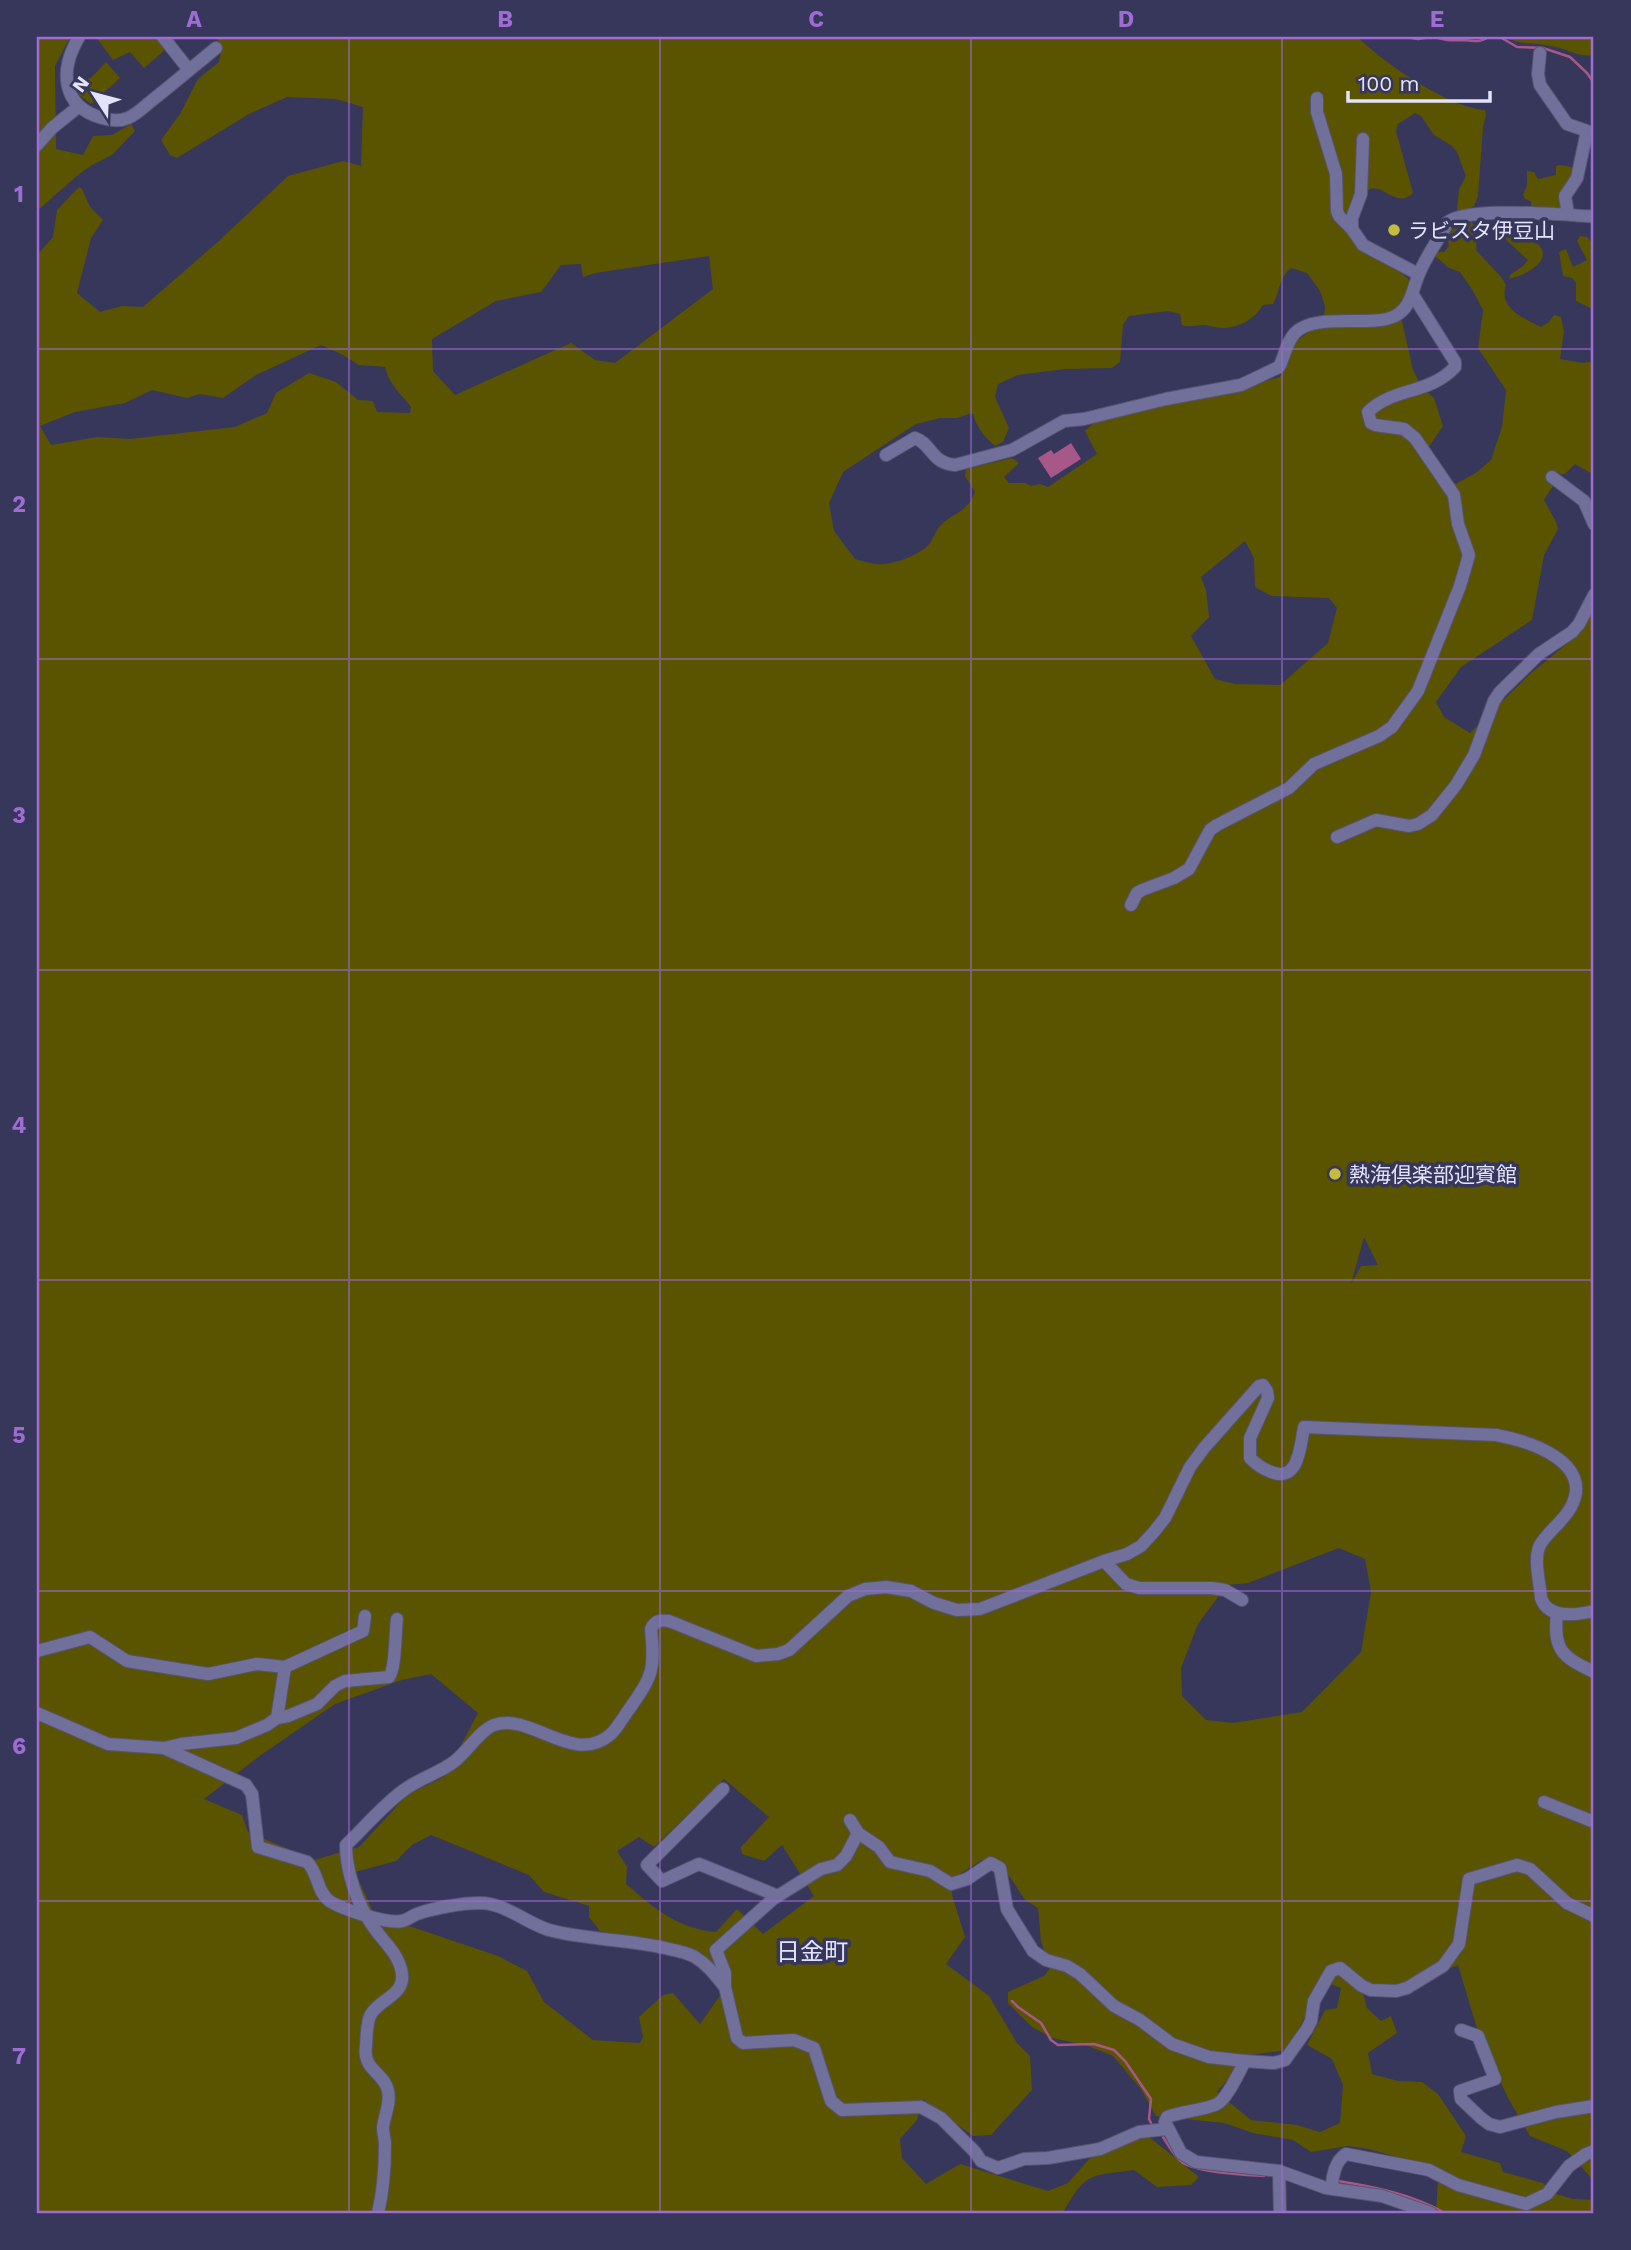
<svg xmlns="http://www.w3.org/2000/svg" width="1631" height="2250" font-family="'Work Sans','Noto Sans JP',sans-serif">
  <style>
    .green { fill: #5a5400; fill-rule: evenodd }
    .water { fill: #a85888 }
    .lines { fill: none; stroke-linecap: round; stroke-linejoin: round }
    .stream { stroke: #a85888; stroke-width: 2.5 }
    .minor-casing { stroke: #565474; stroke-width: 14 }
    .minor { stroke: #71709a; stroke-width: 12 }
    .grid { fill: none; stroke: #9f6cd4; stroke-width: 2; stroke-opacity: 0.55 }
    .poi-dot { fill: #c6bc3c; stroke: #37365b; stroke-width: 2.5 }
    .labels { text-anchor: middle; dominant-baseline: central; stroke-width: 7; stroke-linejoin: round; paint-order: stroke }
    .poi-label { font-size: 21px; fill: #e3e4fc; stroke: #37365b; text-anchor: start }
    .quarter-label { font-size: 24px; fill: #e3e4fc; stroke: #37365b }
    .neatline { fill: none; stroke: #9f6cd4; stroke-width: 2.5 }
    .grid-label { font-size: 23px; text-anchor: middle; font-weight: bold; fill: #9f6cd4 }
  </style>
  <rect width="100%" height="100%" fill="#37365b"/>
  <!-- green -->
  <g class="green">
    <path d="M37,37H70L55,66L56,149L83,155L93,136L112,135L131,124L135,131L112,155L92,165L79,174L37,211Z"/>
    <path d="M96,37H156L166,49L144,68L130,52L113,60Z"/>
    <path d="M216,37H1358C1383,63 1450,108 1485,110L1486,116L1483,127L1478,196L1474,206L1465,210H1457L1459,189L1466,176L1457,152L1452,146L1434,135L1421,116L1415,113L1398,124L1396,131L1413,193C1397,209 1383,184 1370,189C1362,193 1354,221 1350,231L1412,282L1409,292L1396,311L1402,321L1413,370L1421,386L1434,398L1443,426L1426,451L1443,474L1456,484L1477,472L1491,460L1502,427L1506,390L1478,348L1483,310L1473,291L1460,272L1449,268L1435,256L1437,252H1444L1449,246L1448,241L1445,238L1458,223L1468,220L1475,225L1477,239L1476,250L1502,278L1506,285C1498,309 1524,318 1541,327L1549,322L1554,315L1561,317L1564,331L1560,359L1583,363L1594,361V475L1575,464L1565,474L1554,475L1551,479L1553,486L1544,500L1556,522L1558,529L1544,555L1532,620L1461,667L1436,702L1444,717L1470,733L1530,674L1580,633L1594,608V2181L1567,2151L1530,2136L1507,2096L1479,2035L1458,1965L1400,1990L1367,1989L1363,1994L1367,2008L1381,2021L1391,2016L1397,2033L1368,2053L1372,2074L1398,2081L1422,2082L1438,2094L1466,2136L1461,2152L1500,2163L1503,2172L1543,2183L1553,2193L1573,2199L1594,2200V2213H1442L1436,2210L1439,2169L1369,2149L1348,2146L1311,2152L1293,2140L1253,2133L1224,2123L1156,2116L1141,2089L1113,2056L1086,2045L1052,2038L1032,2027L1008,2003V1992L1044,1976L1050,1968L1041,1941L1038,1908L1025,1900L998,1859L982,1860L952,1879V1895L965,1937L946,1964L989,1996L1017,2043L1030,2056L1032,2090L991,2135L973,2136L923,2099L917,2120L900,2139L902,2158L926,2184L960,2164L1048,2191L1068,2183L1089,2159L1132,2139L1148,2136L1199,2177L1191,2185L1157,2187L1134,2170C1089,2176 1086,2172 1063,2213H37V255L53,237L57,210L79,187L82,189L90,207L103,220L91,238L77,293L100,312L122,306L143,307L220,240L288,176L343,161L361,166L363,107L336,99L287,97L249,114L177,158L170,155L161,140L180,114L198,79L219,62L222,46ZM709,256L713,289L615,363L595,360L571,343L455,395L433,371L432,339L496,301L541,292L561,265L581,264L583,277L595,273ZM1291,268L1307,273L1320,291L1325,306L1324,317L1315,328L1293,343L1280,377L1095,422L1085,431L1097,454L1048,487L1040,484L1031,486L1025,483H1009L1004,477L1019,463L1012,458L966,469L965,476L975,492C966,514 955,511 941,525C936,530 934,537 930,543C922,555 890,566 876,564C869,563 862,561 855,559L834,531L829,503L843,472L916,424L940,418H957L969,414H973C976,426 985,438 995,446L1003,442L1009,428L995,397L998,384L1018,375L1066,369L1112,368L1120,362L1123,325L1129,316L1168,311L1180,314L1182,325C1194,328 1194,325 1204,325C1209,325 1215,328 1221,328C1239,328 1254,320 1263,305L1273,304C1280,292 1279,277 1291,268ZM321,345L343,355L359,365L385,367C390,386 399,391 411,407L410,413L377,412L373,401L358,400L336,382L309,373L276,393L267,413L235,427L130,439L97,437L51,445L40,426L75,412L125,403L152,390L187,398L200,394L223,398L256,375ZM1245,541L1254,558L1255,587L1271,596L1329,598L1337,608L1328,643L1280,685L1235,684L1215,679L1191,636L1209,617L1206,590L1201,577ZM1364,1237L1378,1265L1361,1266L1351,1284ZM1339,1548L1365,1559L1371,1592L1361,1652L1302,1712L1233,1723L1206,1720L1182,1696L1181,1668L1198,1624L1227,1585L1248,1583ZM431,1674L478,1713L444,1777L407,1795L359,1847L314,1860L248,1832L242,1815L204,1799L261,1755L335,1704L402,1680ZM724,1779L769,1817L741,1847L742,1854L764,1861L782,1845L814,1896L763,1934L737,1909L716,1932C678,1929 654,1908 626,1884L627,1867L617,1851L639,1837L654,1847ZM431,1835L529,1875L544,1892L589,1906V1917L600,1931L701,1952L729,1983L700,2024L673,1993L663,1995L639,2017L643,2037L640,2043L593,2040L544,2002L527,1971L498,1956L409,1926L379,1925L355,1872L396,1861L412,1845ZM1323,1981L1341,1988L1337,2008L1325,2010L1307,2045L1332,2059L1343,2085L1340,2123L1320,2132L1297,2125L1251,2120L1217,2092L1248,2055L1288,2050Z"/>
    <path d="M1503,37H1594V55C1579,58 1566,48 1551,46C1531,42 1525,46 1503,37Z"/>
    <path d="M106,62L120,78L91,104L79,95L76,88L93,76Z"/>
    <path d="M1560,165L1571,167L1574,172L1559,200L1562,207L1556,210L1531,208V201L1525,199L1523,195L1527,185V171L1534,172L1538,179L1556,175V166Z"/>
    <path d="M1516,218L1522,221C1523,235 1534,237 1541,248C1551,264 1520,277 1509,279L1510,275L1523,266L1528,260L1505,239L1503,225L1507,220Z"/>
    <path d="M1580,236L1587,237L1594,245V308L1592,309L1576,301V283L1572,278L1563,276L1559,252L1566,249L1573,267L1587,260L1577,241Z"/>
  </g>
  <!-- water -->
  <path class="water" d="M1071,443L1081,459L1051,478L1038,458L1051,450L1054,454Z"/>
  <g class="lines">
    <!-- stream -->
    <g class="stream">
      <path d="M1405,37L1418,39L1431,37"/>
      <path d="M1434,37C1449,40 1446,41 1462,40C1475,40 1476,44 1489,37"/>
      <path d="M1500,37L1517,47L1543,48L1570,57L1587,73L1594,83"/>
      <path d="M1012,2001L1018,2007L1041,2023L1051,2040L1058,2045L1094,2044L1114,2050L1125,2061L1151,2099L1149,2119L1152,2125"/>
      <path d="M1163,2137C1169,2146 1174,2157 1183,2163C1199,2173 1245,2175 1264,2176"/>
      <path d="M1338,2181C1375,2187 1412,2194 1445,2213"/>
    </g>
    <!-- minor casing -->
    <g class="minor-casing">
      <g id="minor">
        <path d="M79,37C60,69 60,106 102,118C111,120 119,122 128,118C136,115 143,108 150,102C172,85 194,66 216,48"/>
        <path d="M163,37L189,70"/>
        <path d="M1540,53L1538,74L1540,85L1567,124L1587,131L1577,178L1565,196L1568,214"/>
        <path d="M1317,98V112L1336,174L1337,211L1339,216L1352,229"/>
        <path d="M1363,139L1361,194L1352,218V229L1363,245L1418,274"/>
        <path d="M37,145L52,128L78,107"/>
        <path d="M886,455L915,438C932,444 931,463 955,465L1012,450L1064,421L1084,419L1166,399L1241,385L1279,367C1285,356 1286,342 1295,333C1314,312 1372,328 1395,316C1412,307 1412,289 1419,274C1426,256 1439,239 1448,222C1465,209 1533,213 1556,214C1569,214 1582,217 1594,216"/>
        <path d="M1552,477L1584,501L1594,524"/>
        <path d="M1337,837L1376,820L1409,826L1418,824L1432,815L1456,785L1474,755L1494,701L1500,692L1539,654L1572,632L1579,624L1594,595"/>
        <path d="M1131,905L1137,893L1142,890L1174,878L1189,869L1210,830L1217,825L1289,788L1314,764L1379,736L1392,727L1418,691L1460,586L1469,555L1458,524L1454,495L1415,438L1404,429L1375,425L1371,423L1368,412C1393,387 1429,395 1455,367V362L1413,295"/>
        <path d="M1104,1561L1126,1584L1139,1588H1211L1225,1590L1242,1600"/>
        <path d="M1557,1613C1553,1650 1562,1657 1594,1672"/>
        <path d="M37,1651L90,1637L127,1661L208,1674L257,1664L285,1667L363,1631L365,1616"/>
        <path d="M37,1713L108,1744L164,1748L181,1744L236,1738L267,1725L277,1718L288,1716L317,1704L335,1686L345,1681L389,1677C396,1668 395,1633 397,1619"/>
        <path d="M277,1718L285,1667"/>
        <path d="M164,1748L246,1785L252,1794L258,1847L307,1862C319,1873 316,1892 331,1902C345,1910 386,1924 402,1921C407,1920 412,1916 417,1914C433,1908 462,1903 480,1903C505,1903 526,1923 549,1930C587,1940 627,1939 665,1948C674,1950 687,1952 695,1957C708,1965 716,1976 725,1987"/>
        <path d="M723,1789L647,1865L662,1881L699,1864L778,1896"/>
        <path d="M1544,1802L1594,1822"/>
        <path d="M850,1820L858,1833L846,1856L837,1865L821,1869L773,1899L716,1950L725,1973V1987L737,2038L743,2043L794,2040L814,2048L831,2101L842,2110L921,2107L941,2118L975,2152L981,2161L998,2168L1024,2159L1048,2158L1100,2149L1139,2132L1167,2129"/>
        <path d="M858,1833L879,1847L890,1862L930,1871L951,1884L967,1879L991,1863L1000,1868L1007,1909L1033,1951L1046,1960L1067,1966L1080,1974L1114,2006L1140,2020L1172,2044L1209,2057L1245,2061"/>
        <path d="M1461,2030L1478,2036L1495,2079L1460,2091L1461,2099L1481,2118L1489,2124L1500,2127L1556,2112L1594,2106"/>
        <path d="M1279,2171L1280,2213"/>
        <path d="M1332,2188C1332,2177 1335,2161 1346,2154L1429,2170L1458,2185L1526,2204L1547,2194L1569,2166L1586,2154L1594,2151"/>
        <path d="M378,2213C383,2192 385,2166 385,2144C385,2139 383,2134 383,2128C384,2116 391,2103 388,2091C385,2073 362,2070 366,2046C367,2036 366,2023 371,2014C382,1997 408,1995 401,1969C397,1952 381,1939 372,1925C357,1904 346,1871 346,1845C365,1827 383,1805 404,1790C420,1778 440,1773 455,1761C468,1751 479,1731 494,1725C532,1712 573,1767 611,1734C618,1727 624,1716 630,1708C653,1675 655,1670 651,1629C655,1620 660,1620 669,1621L756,1656L778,1654L789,1650L848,1596L865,1589L886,1587L911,1591L934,1603L957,1610L980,1609L1104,1561L1127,1554L1141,1546L1153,1533L1165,1518L1190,1467L1204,1448L1259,1386L1263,1385L1267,1391L1268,1398L1250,1438V1458C1256,1464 1261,1468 1269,1471C1299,1485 1300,1447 1304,1427L1496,1435C1529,1441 1595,1462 1571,1507C1563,1522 1548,1531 1540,1545C1533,1559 1540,1583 1541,1598C1548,1619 1577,1615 1594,1611"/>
        <path d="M1431,2213L1382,2196L1326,2188L1279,2171L1196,2162L1181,2153L1165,2122L1167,2117C1180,2112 1208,2109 1217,2104C1227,2099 1239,2072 1245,2061L1274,2063L1285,2060L1307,2029L1311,2021L1314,2001L1331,1971L1340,1968L1362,1986L1371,1990L1396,1991L1407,1988L1443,1966L1459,1944L1469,1879L1517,1865L1530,1869L1567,1903L1594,1916"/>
      </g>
    </g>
    <!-- minor -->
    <use href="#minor" class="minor"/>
  </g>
  <!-- grid -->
  <path class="grid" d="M349,37V2213M660,37V2213M971,37V2213M1282,37V2213M37,349H1594M37,659H1594M37,970H1594M37,1280H1594M37,1591H1594M37,1901H1594"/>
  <!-- markers -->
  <g class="poi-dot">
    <circle cx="1394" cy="230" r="7"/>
    <circle cx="1335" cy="1174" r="7"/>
  </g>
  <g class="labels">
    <!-- poi labels -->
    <g class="poi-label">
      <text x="1408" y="230">ラビスタ伊豆山</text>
      <text x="1349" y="1174">熱海倶楽部迎賓館</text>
    </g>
    <!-- quarter labels -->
    <g class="quarter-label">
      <text x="812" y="1952">日金町</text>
    </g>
  </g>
  <!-- border -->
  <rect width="1631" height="2250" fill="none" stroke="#37365b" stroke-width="77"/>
  <!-- north arrow -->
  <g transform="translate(94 94) rotate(306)" stroke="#37365b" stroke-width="5" paint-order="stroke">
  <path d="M0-5L12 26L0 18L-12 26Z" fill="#e3e4fc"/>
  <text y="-10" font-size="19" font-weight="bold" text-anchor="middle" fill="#e3e4fc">N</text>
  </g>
  <!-- scale -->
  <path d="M1348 91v10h142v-10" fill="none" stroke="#e3e4fc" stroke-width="3.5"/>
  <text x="1358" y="91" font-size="21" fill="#e3e4fc" stroke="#37365b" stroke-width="5" paint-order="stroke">100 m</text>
  <rect x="38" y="38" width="1554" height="2174" class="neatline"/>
  <g class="grid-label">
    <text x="194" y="27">A</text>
    <text x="505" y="27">B</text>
    <text x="816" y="27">C</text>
    <text x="1126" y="27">D</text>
    <text x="1437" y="27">E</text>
    <text x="19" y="202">1</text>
    <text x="19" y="512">2</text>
    <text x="19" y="823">3</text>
    <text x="19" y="1133">4</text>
    <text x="19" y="1443">5</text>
    <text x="19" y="1754">6</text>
    <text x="19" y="2064">7</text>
  </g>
</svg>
